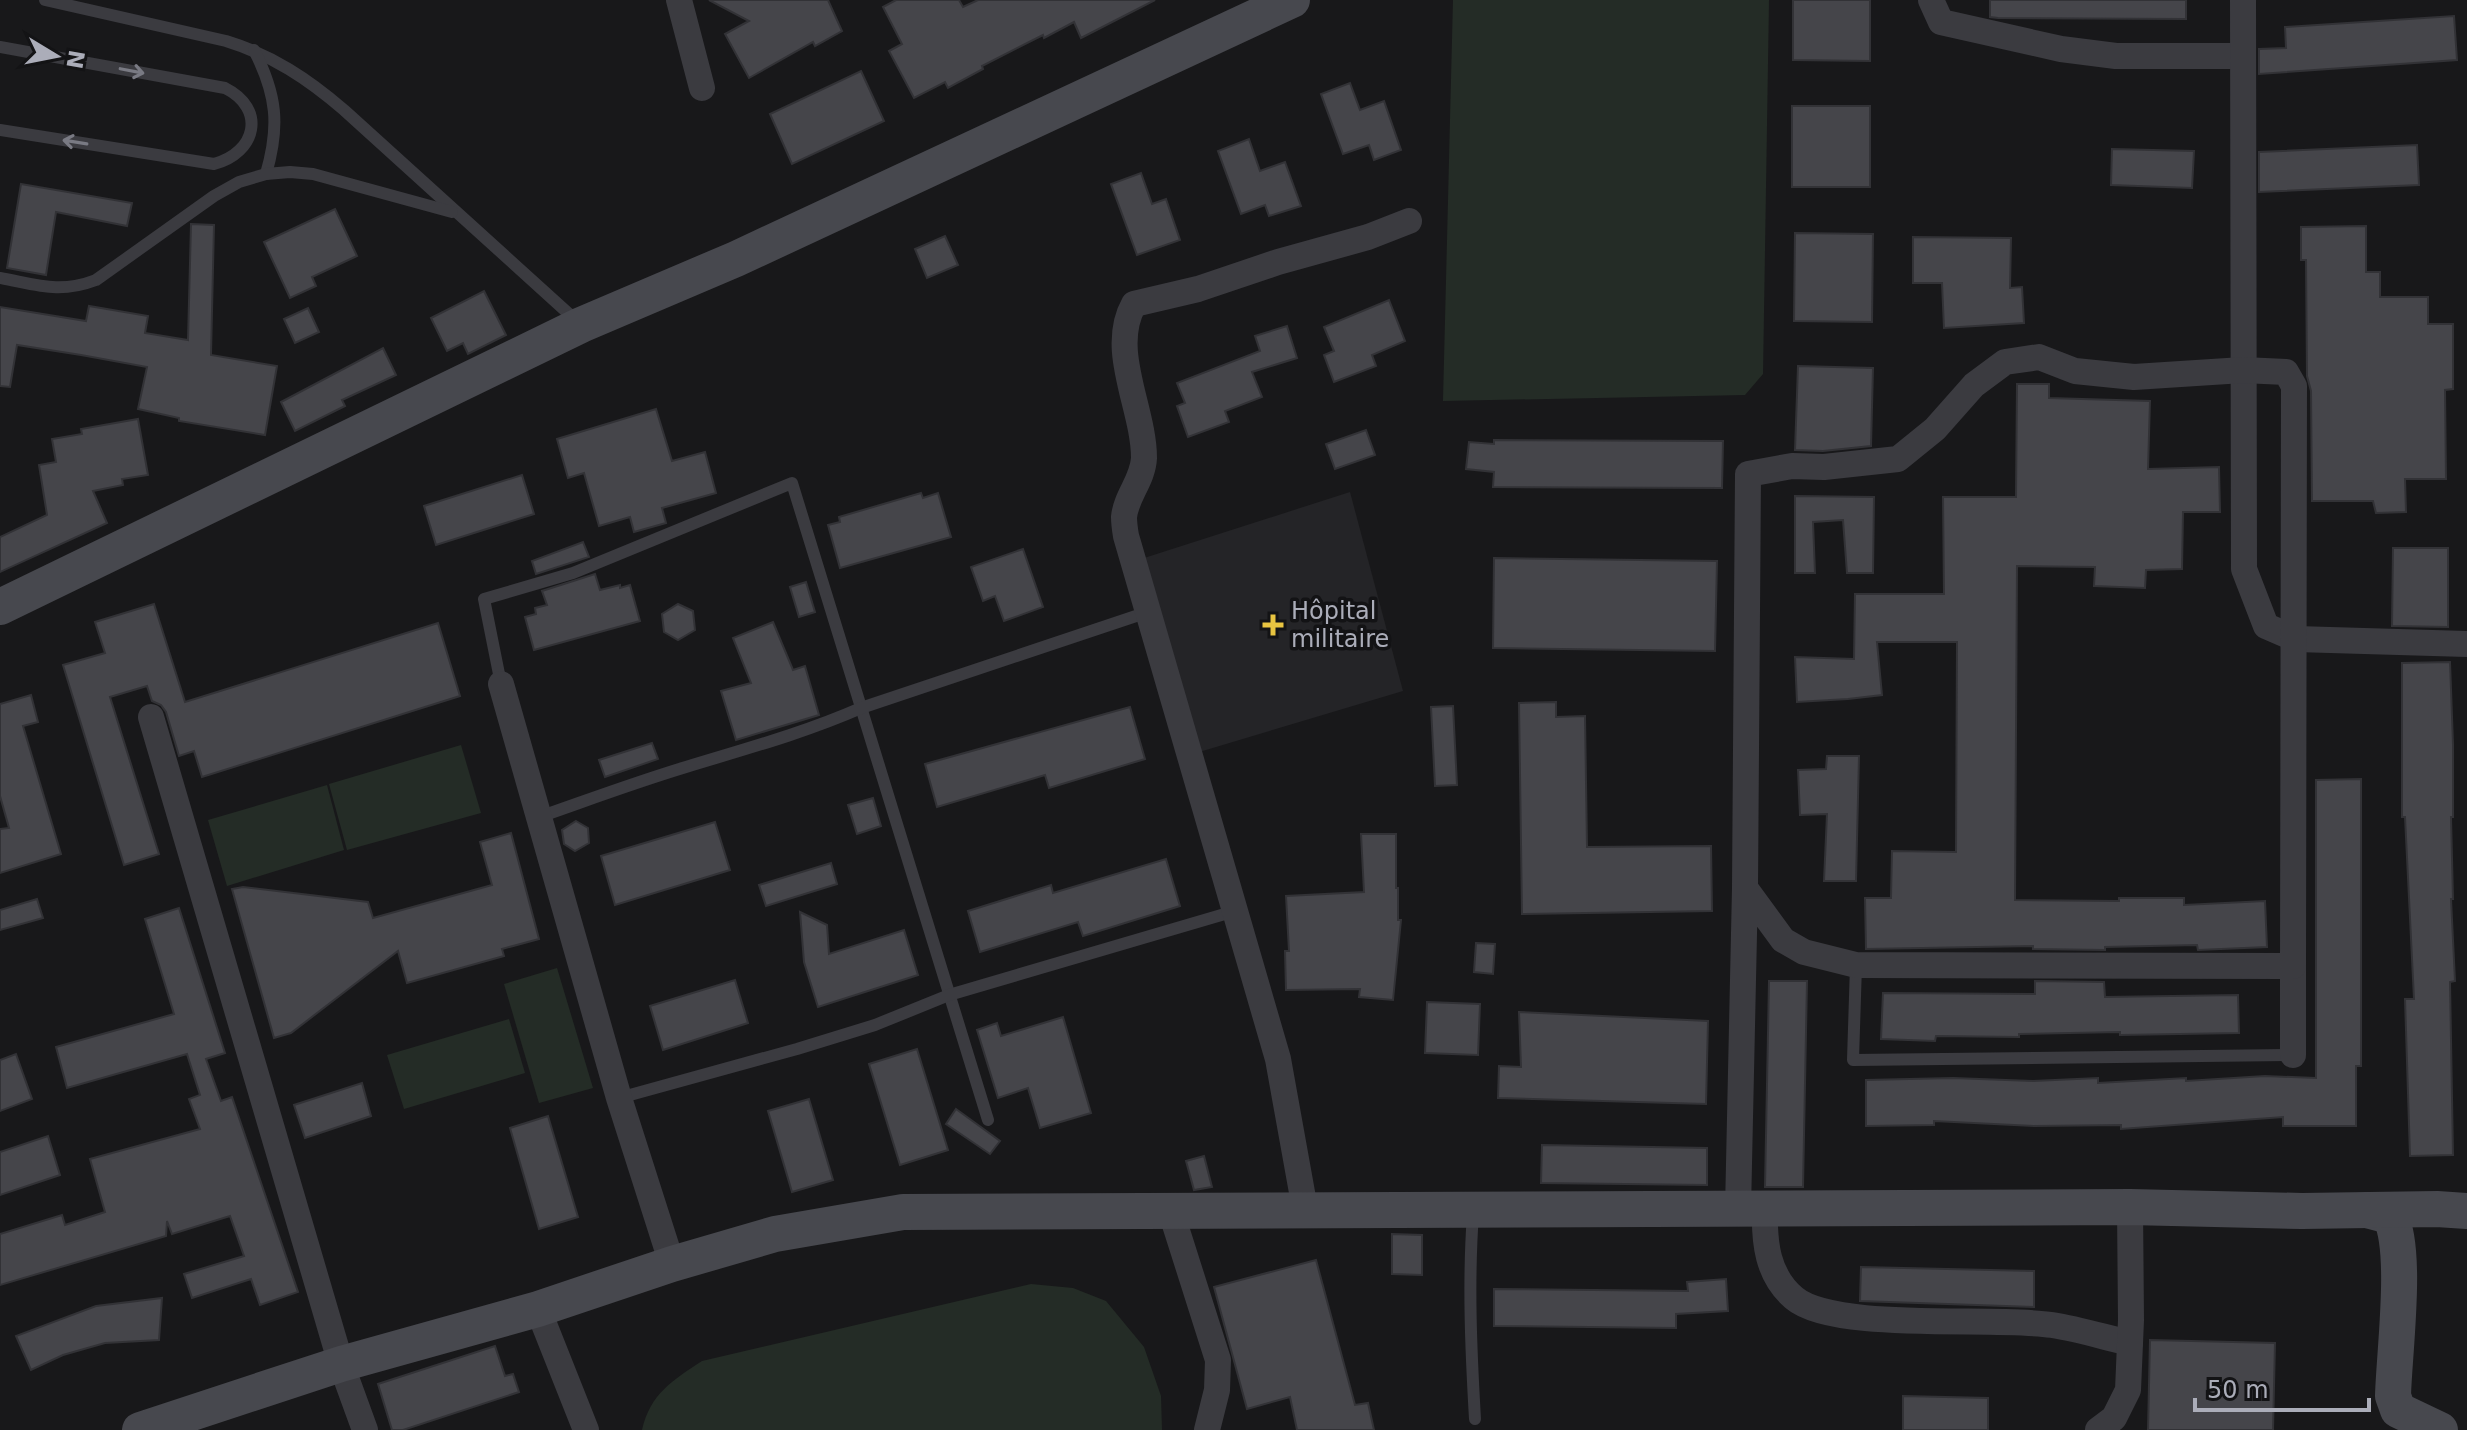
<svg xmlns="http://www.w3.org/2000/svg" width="2467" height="1430" font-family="'DejaVu Sans',sans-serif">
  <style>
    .built { fill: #242427 }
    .park { fill: #242c26 }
    .building { fill: #45454a; stroke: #323236; stroke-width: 2 }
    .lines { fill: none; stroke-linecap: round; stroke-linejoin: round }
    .lane { stroke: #3b3b40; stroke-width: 12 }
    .street { stroke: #3b3b40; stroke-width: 26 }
    .secondary { stroke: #47484e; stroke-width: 36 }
    .oneway { stroke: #797a83 }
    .poi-dot { fill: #e8c441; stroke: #131315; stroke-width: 3 }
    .labels { text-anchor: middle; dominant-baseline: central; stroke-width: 7; stroke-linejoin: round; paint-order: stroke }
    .poi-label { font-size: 24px; fill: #abadb9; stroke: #131315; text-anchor: start }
  </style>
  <rect width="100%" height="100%" fill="#18181a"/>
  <!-- built -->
  <path class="built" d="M1350,492L1403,691L1196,753L1141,559Z"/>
  <!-- park -->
  <g class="park">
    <path d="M1453,0H1769L1763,374L1745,395L1443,401Z"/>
    <path d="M461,745L481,813L347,850L329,784Z"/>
    <path d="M327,785L344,850L227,886L208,820Z"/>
    <path d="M557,968L593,1088L539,1103L504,984Z"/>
    <path d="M509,1019L525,1073L404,1109L387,1055Z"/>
    <path d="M1031,1284L1073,1288L1106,1301L1144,1347L1161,1396L1162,1430H642C650,1394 673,1380 702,1361Z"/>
  </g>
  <!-- building -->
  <g class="building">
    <path d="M709,0H828L842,31L815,46L813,42L749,78L725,34L749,21Z"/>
    <path d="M896,0H959L963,7L978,0H1155L1081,38L1074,22L1044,38L1043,35L982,66L983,69L948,88L945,82L914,98L889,51L902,44L883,7Z"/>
    <path d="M1793,0H1870V61L1793,60Z"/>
    <path d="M1990,0H2186V19L1998,18L1990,17Z"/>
    <path d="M2454,16L2457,60L2259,74V49L2286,48L2285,27Z"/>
    <path d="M861,71L884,121L792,164L770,114Z"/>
    <path d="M1350,83L1360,110L1384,101L1401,150L1374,160L1369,145L1343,154L1321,94Z"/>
    <rect x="1792" y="106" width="78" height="81"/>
    <path d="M1249,139L1260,171L1285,162L1301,206L1269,216L1265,205L1241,214L1218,151Z"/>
    <path d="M2417,145L2419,185L2259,192V152Z"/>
    <path d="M2112,149L2194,151L2192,188L2111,185Z"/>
    <path d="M1141,173L1152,204L1166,199L1180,240L1137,255L1111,184Z"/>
    <path d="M21,184L132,203L127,226L56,212L46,275L7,268Z"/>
    <path d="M335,209L357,256L312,277L316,286L290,298L264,242Z"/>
    <path d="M191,224L214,225L211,355L277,366L265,435L179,421V418L138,409L147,367L81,355L17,345L10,387L0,386V307L86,321L89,306L148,316L145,333L188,340Z"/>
    <path d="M2366,226V272H2380V297H2428V324H2453V389L2445,390L2446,479H2405L2406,512L2376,513L2373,501H2312L2311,391L2307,376L2306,260H2301V227Z"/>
    <path d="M1795,233L1873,234L1872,322L1794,321Z"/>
    <path d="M945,236L958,265L927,278L915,249Z"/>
    <path d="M1913,237L2011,238L2010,288L2022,287L2024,323L1944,328L1942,283H1913Z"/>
    <path d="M484,291L506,335L468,354L463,343L447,351L431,318Z"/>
    <path d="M1389,300L1405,341L1372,355L1376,366L1334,382L1324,355L1334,351L1324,327Z"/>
    <path d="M308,308L319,332L295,343L284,319Z"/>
    <path d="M1287,326L1297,358L1252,372L1262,397L1225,411L1229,422L1188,437L1177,406L1185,403L1177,383L1260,351L1255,336Z"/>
    <path d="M383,348L396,375L342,400L345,406L295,431L281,402Z"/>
    <path d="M1798,366L1873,368L1871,446L1823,451L1795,450Z"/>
    <path d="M2017,384H2049V398L2150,401L2148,469L2219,467L2220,512H2183L2182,569L2146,570L2145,588L2094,586L2095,567L2017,566L2015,900L2119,901V898H2184V905L2265,901L2267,947L2198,950L2197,945L2105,947V950L2033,949V946L1866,949L1865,898H1891L1892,851L1956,852L1957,642H1877L1882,695L1848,699L1797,702L1795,657L1854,659L1855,594H1944L1943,497H2016Z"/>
    <path d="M656,409L672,461L705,452L716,493L662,508L666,523L634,532L630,517L599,526L584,473L568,478L557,439Z"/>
    <path d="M138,419L148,475L122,479L123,485L93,491L107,523L0,572V537L47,515L39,465L56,462L52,439L82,434L81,429Z"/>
    <path d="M1366,430L1375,455L1335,469L1326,444Z"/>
    <path d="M1494,440L1723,441L1722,488L1493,487L1494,472L1466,469L1469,442L1494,444Z"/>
    <path d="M522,475L534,514L436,545L424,506Z"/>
    <path d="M921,493L923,498L938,493L951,537L840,568L828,525L840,522L839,517Z"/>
    <path d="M1795,496L1874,497L1873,573H1847L1843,520L1813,522L1815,573H1795Z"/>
    <path d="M583,542L589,557L536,574L532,561Z"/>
    <path d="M2393,548H2448V627L2392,626Z"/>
    <path d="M1023,549L1043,607L1004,621L995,596L983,601L971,567Z"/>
    <path d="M1494,558L1717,561L1715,651L1493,648Z"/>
    <path d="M595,574L600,590L620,585V588L630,585L640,621L534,650L525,617L536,614L535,608L547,605L542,591Z"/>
    <path d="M806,582L815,612L799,617L790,587Z"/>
    <path d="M154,604L185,702L438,623L460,696L202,777L194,751L179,756L166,712L161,705L152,701L147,686L110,697L159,854L124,865L63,665L105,653L95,622Z"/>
    <path d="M678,604L693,611L695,630L678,640L664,632L662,614Z"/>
    <path d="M773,622L793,670L805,666L819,715L736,740L721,691L751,683L733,638Z"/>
    <path d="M2450,662L2453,744V817H2451L2453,899H2451L2455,981L2450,982L2453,1155L2410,1156L2405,999H2414L2405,817H2402V663Z"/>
    <path d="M31,695L38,722L23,726L61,854L0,873V829L9,828L0,796V704Z"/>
    <path d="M1556,702V717L1585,716L1587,847L1711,846L1712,911L1522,914L1519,703Z"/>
    <path d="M1453,706L1457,785L1435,786L1431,707Z"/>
    <path d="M1130,707L1145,759L1049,788L1045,775L937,807L925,764Z"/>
    <path d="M652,743L658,759L605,777L599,760Z"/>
    <path d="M1827,756H1859L1856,881H1824L1827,814L1800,815L1798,770L1826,769Z"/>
    <path d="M2361,779V1066H2356V1126H2283V1117L2121,1129V1125L2034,1126L1934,1121V1125L1866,1126V1080L1953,1078L2033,1081L2098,1078V1083L2186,1078V1081L2265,1076L2316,1078V780Z"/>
    <path d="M873,798L881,826L857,834L848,805Z"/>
    <path d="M576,821L588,828L589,843L575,851L564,844L562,830Z"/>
    <path d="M715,822L730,870L615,905L601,856Z"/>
    <path d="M511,833L539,939L502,949L504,956L407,983L398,951L291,1033L274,1038L232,889L243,887L368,902L373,918L492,885L480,842Z"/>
    <path d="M1361,834H1396V888H1398V920H1401L1393,1000L1359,997L1360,989L1286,990L1285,951H1289L1286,896L1364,892Z"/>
    <path d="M1166,859L1180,906L1083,936L1078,922L980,952L968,911L1051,885L1053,893Z"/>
    <path d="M831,863L837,884L766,906L759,885Z"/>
    <path d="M37,899L43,918L0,930V910Z"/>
    <path d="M179,908L225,1053L206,1059L221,1101L232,1097L298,1292L260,1305L251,1279L192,1298L184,1274L244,1256L230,1216L172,1234L167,1221L166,1236L0,1285V1234L62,1215L65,1225L105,1212L90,1159L200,1129L189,1099L200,1095L187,1054L67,1088L56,1047L174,1014L145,919Z"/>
    <path d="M800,912L827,925L829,954L904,930L918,975L818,1007L804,962Z"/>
    <path d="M1476,943L1495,944L1493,974L1474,972Z"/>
    <path d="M735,980L748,1023L663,1050L650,1006Z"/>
    <path d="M1769,981H1807L1803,1187H1765Z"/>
    <path d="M2035,981L2104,982L2105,997L2238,995L2239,1033L2120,1035V1032L2019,1034V1037L1936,1036L1935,1041L1881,1039L1883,993L2035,994Z"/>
    <path d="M1427,1002L1480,1004L1478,1055L1425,1053Z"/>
    <path d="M1519,1012L1708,1021L1706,1104L1498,1098L1499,1066L1521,1067Z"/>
    <path d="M1063,1017L1091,1113L1040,1128L1028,1088L998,1098L977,1030L997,1023L1001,1036Z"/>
    <path d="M917,1049L948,1150L900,1165L869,1064Z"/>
    <path d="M16,1054L32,1099L0,1111V1060Z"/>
    <path d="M362,1083L371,1116L305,1138L294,1105Z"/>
    <path d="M809,1099L833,1180L792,1192L768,1111Z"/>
    <path d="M956,1109L1000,1141L990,1154L946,1124Z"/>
    <path d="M548,1116L578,1217L539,1229L510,1128Z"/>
    <path d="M48,1136L60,1175L0,1195V1152Z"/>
    <path d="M1542,1145L1707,1148V1185L1541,1183Z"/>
    <path d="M1204,1156L1212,1187L1194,1190L1186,1161Z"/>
    <path d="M1392,1234L1422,1235V1275L1392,1274Z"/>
    <path d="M1316,1260L1355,1405L1368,1403L1374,1430H1297L1290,1397L1247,1409L1214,1287Z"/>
    <path d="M1861,1267L2034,1271V1307L1860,1301Z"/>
    <path d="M1726,1279L1728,1311L1676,1314V1328L1494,1326V1289L1688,1291L1687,1282Z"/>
    <path d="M162,1298L159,1340L105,1343L63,1355L31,1370L16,1336L96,1306Z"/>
    <path d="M2150,1340L2275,1343L2273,1430H2148Z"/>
    <path d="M495,1346L505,1376L513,1374L519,1392L403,1430H392L378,1384Z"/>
    <path d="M1903,1396L1988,1398V1430H1903Z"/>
  </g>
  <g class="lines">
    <!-- lane -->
    <g class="lane">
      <path d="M45,0L226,41C272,55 308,79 344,110L579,323"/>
      <path d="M0,47L225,88C267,109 256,153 214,164L0,130"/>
      <path d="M254,50C277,95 280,126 266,174"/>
      <path d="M0,278C38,285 59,294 96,280L214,196L239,182L266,174L290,172L313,174L452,212"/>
      <path d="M501,684L484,599L573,573L792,483L988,1120"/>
      <path d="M539,817C588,800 636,782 686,767C745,749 804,733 861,708L1148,612"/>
      <path d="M1856,965L1853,1060L2293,1055"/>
      <path d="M619,1098L797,1049L875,1025L949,995L1235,911"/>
      <path d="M1473,1214C1468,1282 1471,1350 1475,1419"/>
    </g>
    <!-- street -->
    <g class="street">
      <path d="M679,0L702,88"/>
      <path d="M1931,0L1941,22L2061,49L2116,56H2243"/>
      <path d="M2243,0L2244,569L2266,626L2296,639L2467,644"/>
      <path d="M501,684L619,1098L672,1264"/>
      <path d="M151,717L341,1364L365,1430"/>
      <path d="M2293,1055V966"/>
      <path d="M1305,1209L1278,1059L1126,536C1125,530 1124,523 1124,517C1126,496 1143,480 1144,458C1144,408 1108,350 1134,304L1198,289L1278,262L1368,237L1409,221"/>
      <path d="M1765,1209C1764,1242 1767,1275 1794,1298C1834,1332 1995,1316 2052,1325C2078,1329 2104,1337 2130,1343"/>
      <path d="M1738,1210L1745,888L1748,474L1792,466L1824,467L1898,459L1935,429L1974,385L2005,362L2039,357L2075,371L2134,377L2243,370L2286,372L2294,386L2293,966L1856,965L1804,952L1783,940L1745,888"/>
      <path d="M1171,1212L1218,1360L1217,1390L1207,1430"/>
      <path d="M538,1309L586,1430"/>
      <path d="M2098,1430L2114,1418L2128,1390L2131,1320L2130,1207"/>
    </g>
    <!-- secondary -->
    <g class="secondary">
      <path d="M0,607L581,325L736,259L1292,0"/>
      <path d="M2367,1210L2390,1216C2408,1251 2394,1353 2393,1396L2398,1410L2440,1430"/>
      <path d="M140,1430L341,1364L538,1309L672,1264L775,1234L903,1212L2130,1207L2302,1211L2437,1209L2467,1211"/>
    </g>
  </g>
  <!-- one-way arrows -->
  <defs><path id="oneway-shaft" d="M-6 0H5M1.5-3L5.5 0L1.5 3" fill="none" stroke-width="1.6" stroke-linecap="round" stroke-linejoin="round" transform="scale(2)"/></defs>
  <g class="oneway">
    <use href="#oneway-shaft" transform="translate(132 71) rotate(11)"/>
    <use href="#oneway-shaft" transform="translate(75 142) rotate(-171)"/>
  </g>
  <!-- markers -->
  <path class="poi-dot" d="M1269 613h8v8h8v8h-8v8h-8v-8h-8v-8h8z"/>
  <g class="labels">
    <!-- poi labels -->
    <g class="poi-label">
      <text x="1291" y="611">Hôpital<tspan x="1291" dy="28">militaire</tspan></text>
    </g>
  </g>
  <!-- north arrow -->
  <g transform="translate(56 56) rotate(100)" stroke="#131315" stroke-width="6" paint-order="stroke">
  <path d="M0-6L14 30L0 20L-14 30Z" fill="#abadb9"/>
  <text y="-12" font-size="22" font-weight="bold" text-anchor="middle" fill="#abadb9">N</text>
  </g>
  <!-- scale -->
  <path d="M2195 1398v12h174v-12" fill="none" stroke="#abadb9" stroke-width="4"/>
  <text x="2207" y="1398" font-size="24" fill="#abadb9" stroke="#131315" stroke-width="6" paint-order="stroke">50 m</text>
</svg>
